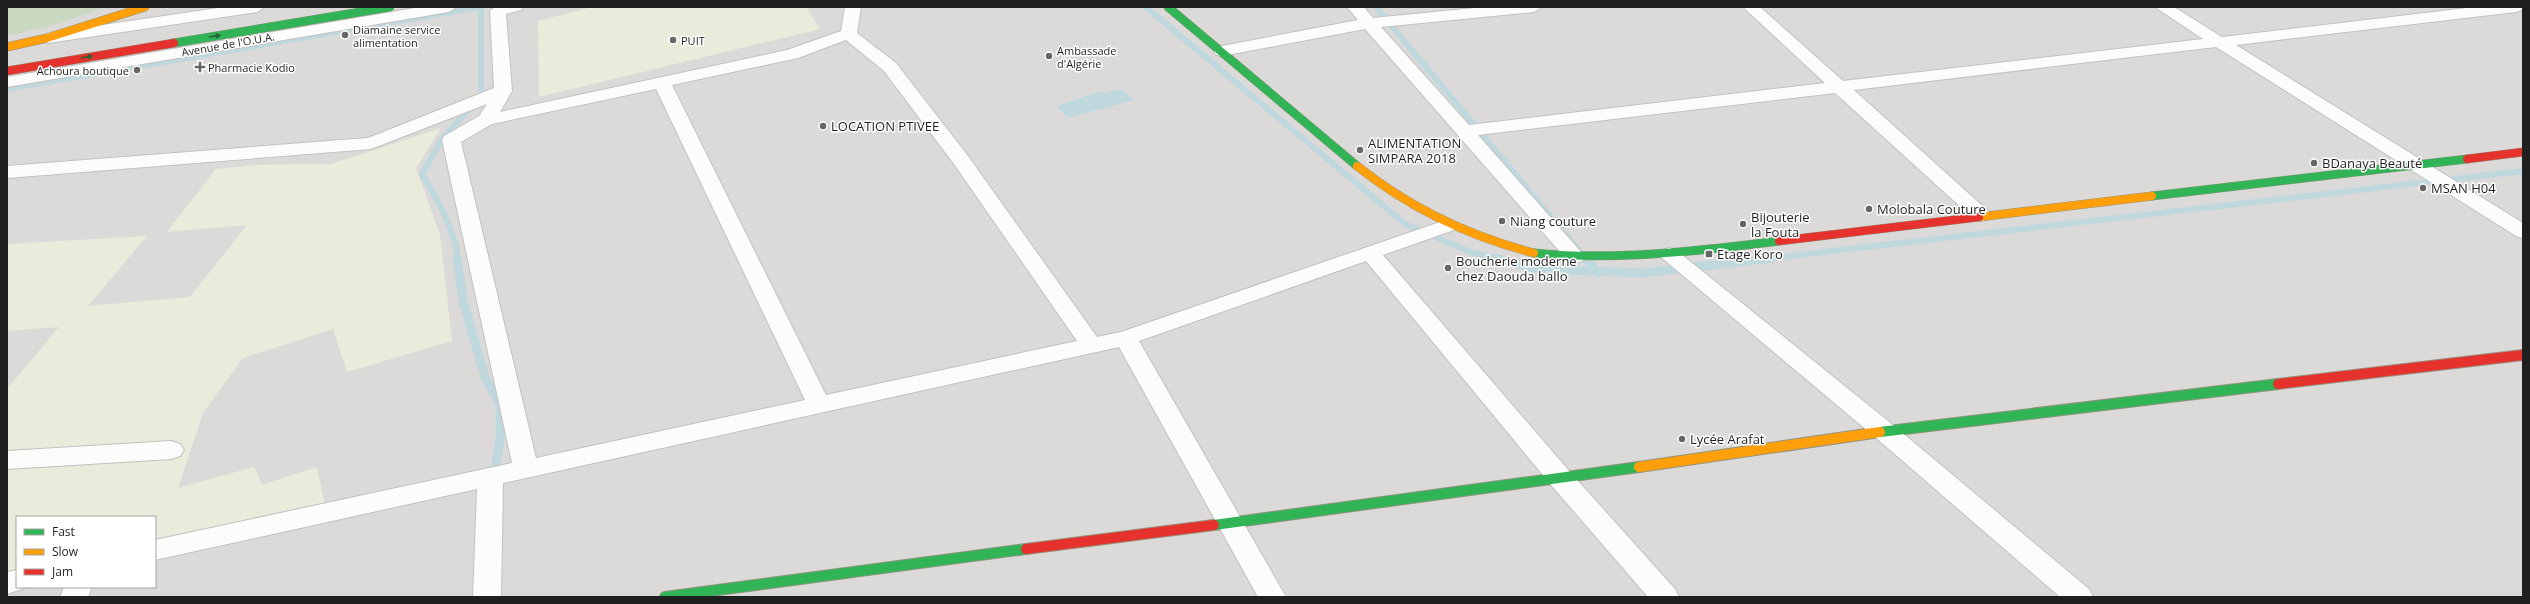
<svg xmlns="http://www.w3.org/2000/svg" width="2530" height="604" font-family="'Open Sans',sans-serif">
  <style>
    .residential { fill: #dbdad9; fill-rule: evenodd }
    .farmland { fill: #ebebdc }
    .forest { fill: #c9d8bf }
    .water { fill: #bed8dd }
    .lines { fill: none; stroke-linecap: round; stroke-linejoin: round }
    .stream-far1 { stroke: #bed8dd; stroke-width: 6 }
    .stream { stroke: #bed8dd; stroke-width: 9 }
    .street-casing { stroke: #c2c1c0; stroke-width: 2 }
    .fast-far1-casing { stroke: #949482; stroke-width: 9 }
    .fast-casing { stroke: #949482; stroke-width: 12 }
    .slow-far1-casing { stroke: #949482; stroke-width: 9 }
    .slow-casing { stroke: #949482; stroke-width: 12 }
    .jam-far1-casing { stroke: #949482; stroke-width: 9 }
    .jam-casing { stroke: #949482; stroke-width: 12 }
    .street { fill: #fcfcfc; fill-rule: evenodd }
    .fast-far1 { stroke: #30b455; stroke-width: 8 }
    .fast { stroke: #30b455; stroke-width: 10 }
    .slow-far1 { stroke: #ff9f0a; stroke-width: 8 }
    .slow { stroke: #ff9f0a; stroke-width: 10 }
    .jam-far1 { stroke: #e5322d; stroke-width: 8 }
    .jam { stroke: #e5322d; stroke-width: 10 }
    .oneway { fill: #276237 }
    .poi-dot { fill: #676665; stroke: #fff; stroke-width: 1.5 }
    .labels { text-anchor: middle; dominant-baseline: central; stroke-width: 3; stroke-linejoin: round; paint-order: stroke }
    .far-poi-label { font-size: 11px; fill: #1f1f1f; stroke: #fff; text-anchor: start }
    .far-street-label { font-size: 11px; fill: #1f1f1f; stroke: #fff }
    .poi-label { font-size: 13px; fill: #1f1f1f; stroke: #fff; text-anchor: start }
  </style>
  <rect width="100%" height="100%" fill="#eceae8"/>
  <!-- residential -->
  <path class="residential" d="M7,7H2523V597H7ZM17,517H155V587H17Z"/>
  <!-- farmland -->
  <g class="farmland">
    <path d="M592,7H806L820,29L539,97L538,21Z"/>
    <path d="M441,128L416,168L440,235L452,341L347,372L333,329L243,358L203,413L178,488L254,467L262,485L317,467L325,507L155,542V517H17V570L7,572V389L59,327L7,331V244L147,236L88,306L190,297L247,225L167,232L216,169L254,165L331,164Z"/>
  </g>
  <!-- forest -->
  <path class="forest" d="M7,7H105L57,24L7,36Z"/>
  <!-- water -->
  <path class="water" d="M1121,89L1134,100L1068,118L1056,106L1101,91L1104,93Z"/>
  <g class="lines">
    <!-- stream-far1 -->
    <g class="stream-far1">
      <path d="M1146,7L1405,224L1470,252L1498,259"/>
      <path d="M1376,7L1586,259"/>
      <path d="M7,89L480,7"/>
      <path d="M458,259C454,228 438,201 422,174L442,139L481,96V7"/>
      <path d="M1763,259L2523,171"/>
    </g>
    <!-- stream -->
    <g class="stream">
      <path d="M457,258L463,301L485,377L500,404V439L494,476"/>
      <path d="M1494,258L1537,269L1643,273L1772,258"/>
      <path d="M1586,258L1598,273"/>
    </g>
    <!-- street casing -->
    <g class="street-casing">
      <g id="street">
        <path d="M225,7H265L257,12L48,43L40,38L48,33Z"/>
        <path d="M421,7H457L449,12L7,87V77Z"/>
        <path d="M495,7H523L521,10L506,14L512,91L500,112L787,50L841,31L845,7H861L857,33L896,63L968,156L1097,337L1121,332L1440,222L1447,220L1454,222L1457,226L1454,230L1383,255L1570,472L1675,589L1679,597H1648L1552,486L1366,261L1139,341L1286,597H1258L1119,347L503,483L501,597H473L477,489L155,560V540L512,463L442,140L444,136L479,116L487,104L371,149L7,178V166L368,138L494,88L490,11ZM846,40L884,71L954,164L1077,341L826,395L672,85L798,58ZM656,89L805,400L536,458L461,142L492,124Z"/>
        <path d="M1347,7H1364L1373,18L1485,7H1542L1534,12L1381,27L1469,125L1825,83L1743,7H1760L1843,81L2203,39L2155,7H2174L2222,37L2475,7H2523L2522,10L2516,12L2236,45L2523,223V238L2516,236L2216,47L1854,90L1988,211L1991,215L1988,219L1981,221L1974,219L1835,93L1478,135L1582,253L1586,257L1582,261L1575,263L1568,261L1365,29L1222,56L1216,55L1214,51L1216,47L1222,46L1358,20Z"/>
        <path d="M1669,248L1676,250L1893,425L2089,589L2093,597H2060L1875,437L1662,258L1658,254L1662,250Z"/>
        <path d="M171,441L180,444L184,450L180,456L171,459L7,469V451Z"/>
        <path d="M17,570V587H28L7,594V572Z"/>
        <path d="M64,587H92L88,597H60Z"/>
      </g>
    </g>
    <!-- fast-far1 casing -->
    <g class="fast-far1-casing">
      <g id="fast-far1">
        <path d="M1168,7L1357,166"/>
        <path d="M174,43L390,7"/>
        <path d="M2152,196L2467,159"/>
        <path d="M1534,253C1616,261 1697,251 1779,241"/>
      </g>
    </g>
    <!-- fast casing -->
    <g class="fast-casing">
      <g id="fast">
        <path d="M1880,432L2278,384"/>
        <path d="M1214,525L1639,467"/>
        <path d="M665,597L1026,549"/>
      </g>
    </g>
    <!-- slow-far1 casing -->
    <g class="slow-far1-casing">
      <g id="slow-far1">
        <path d="M7,47L47,38L145,7"/>
        <path d="M1357,166C1411,209 1468,236 1534,253"/>
        <path d="M1979,217L2152,196"/>
      </g>
    </g>
    <!-- slow casing -->
    <g class="slow-casing">
      <path id="slow" d="M1639,467L1880,432"/>
    </g>
    <!-- jam-far1 casing -->
    <g class="jam-far1-casing">
      <g id="jam-far1">
        <path d="M7,71L174,43"/>
        <path d="M2467,159L2523,152"/>
        <path d="M1779,241L1979,217"/>
      </g>
    </g>
    <!-- jam casing -->
    <g class="jam-casing">
      <g id="jam">
        <path d="M2278,384L2523,355"/>
        <path d="M1026,549L1214,525"/>
      </g>
    </g>
    <!-- street -->
    <use href="#street" class="street"/>
    <!-- fast-far1 -->
    <use href="#fast-far1" class="fast-far1"/>
    <!-- fast -->
    <use href="#fast" class="fast"/>
    <!-- slow-far1 -->
    <use href="#slow-far1" class="slow-far1"/>
    <!-- slow -->
    <use href="#slow" class="slow"/>
    <!-- jam-far1 -->
    <use href="#jam-far1" class="jam-far1"/>
    <!-- jam -->
    <use href="#jam" class="jam"/>
  </g>
  <!-- one-way arrows -->
  <defs><path id="oneway-solid" d="M-6-.8H1V-3.2L6.5 0L1 3.2V.8H-6Z"/></defs>
  <g class="oneway">
    <use href="#oneway-solid" transform="translate(215 36) rotate(-9)"/>
    <use href="#oneway-solid" transform="translate(87 57) rotate(-9)"/>
  </g>
  <!-- markers -->
  <g class="poi-dot">
    <circle cx="345" cy="35" r="4"/>
    <circle cx="673" cy="40" r="4"/>
    <circle cx="1049" cy="56" r="4"/>
    <path d="M198 61h4v4h4v4h-4v4h-4v-4h-4v-4h4z"/>
    <circle cx="137" cy="70" r="4"/>
    <circle cx="823" cy="126" r="4"/>
    <circle cx="1360" cy="150" r="4"/>
    <circle cx="2314" cy="163" r="4"/>
    <circle cx="2423" cy="188" r="4"/>
    <circle cx="1869" cy="209" r="4"/>
    <circle cx="1502" cy="221" r="4"/>
    <circle cx="1743" cy="224" r="4"/>
    <rect x="1705" y="250" width="8" height="8" rx="2"/>
    <circle cx="1448" cy="268" r="4"/>
    <circle cx="1682" cy="439" r="4"/>
  </g>
  <g class="labels">
    <!-- far-poi labels -->
    <g class="far-poi-label">
      <text x="353" y="29">Diamaine service<tspan x="353" dy="13">alimentation</tspan></text>
      <text x="681" y="40">PUIT</text>
      <text x="1057" y="50">Ambassade<tspan x="1057" dy="13">d'Algérie</tspan></text>
      <text x="208" y="67">Pharmacie Kodio</text>
      <text x="129" y="70" text-anchor="end">Achoura boutique</text>
    </g>
    <!-- far-street labels -->
    <g class="far-street-label">
      <text transform="translate(228 44) rotate(-10)">Avenue de l'O.U.A.</text>
    </g>
    <!-- poi labels -->
    <g class="poi-label">
      <text x="831" y="126">LOCATION PTIVEE</text>
      <text x="1368" y="143">ALIMENTATION<tspan x="1368" dy="15">SIMPARA 2018</tspan></text>
      <text x="2322" y="163">BDanaya Beauté</text>
      <text x="2431" y="188">MSAN H04</text>
      <text x="1877" y="209">Molobala Couture</text>
      <text x="1751" y="217">Bijouterie<tspan x="1751" dy="15">la Fouta</tspan></text>
      <text x="1510" y="221">Niang couture</text>
      <text x="1717" y="254">Etage Koro</text>
      <text x="1456" y="261">Boucherie moderne<tspan x="1456" dy="15">chez Daouda ballo</tspan></text>
      <text x="1690" y="439">Lycée Arafat</text>
    </g>
  </g>
  <!-- border -->
  <rect width="2530" height="604" fill="none" stroke="#1f1f1f" stroke-width="16"/>
  <!-- legend -->
  <rect x="16" y="516" width="140" height="72" fill="#ffffff" stroke="#a5a5a5"/>
  <rect x="24" y="529" width="20" height="6" fill="#30b455" stroke="#a5a5a5"/>
  <text x="52" y="536" font-size="12" fill="#1f1f1f">Fast</text>
  <rect x="24" y="549" width="20" height="6" fill="#ff9f0a" stroke="#a5a5a5"/>
  <text x="52" y="556" font-size="12" fill="#1f1f1f">Slow</text>
  <rect x="24" y="569" width="20" height="6" fill="#e5322d" stroke="#a5a5a5"/>
  <text x="52" y="576" font-size="12" fill="#1f1f1f">Jam</text>
</svg>
